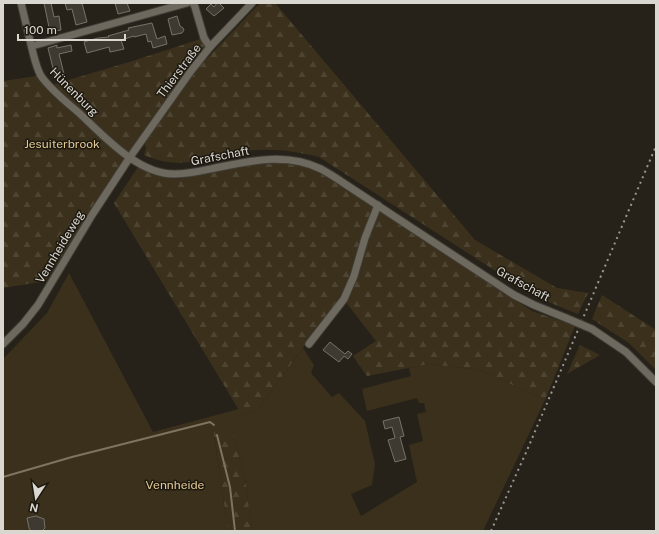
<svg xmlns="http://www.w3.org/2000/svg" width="659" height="534" font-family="'Public Sans',sans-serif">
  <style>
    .green { fill: #3a301c }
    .forest { fill: url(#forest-firs) }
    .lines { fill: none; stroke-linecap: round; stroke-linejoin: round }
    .stream { stroke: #7e7460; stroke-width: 2 }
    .building { fill: #3f3a31; stroke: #777268 }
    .minor-casing { stroke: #403d36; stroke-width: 9 }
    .minor { stroke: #6e695e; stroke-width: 7 }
    .rail { stroke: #9a9790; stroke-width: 2; stroke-dasharray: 2 4; stroke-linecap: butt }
    .minor-bridge-casing { stroke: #403d36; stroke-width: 9; stroke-linecap: butt }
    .minor-bridge { stroke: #6e695e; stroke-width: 7 }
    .labels { text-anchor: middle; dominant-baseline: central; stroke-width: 3; stroke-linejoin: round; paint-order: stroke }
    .street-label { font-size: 12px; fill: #dad7d1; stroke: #1d1910 }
    .park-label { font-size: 12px; fill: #e1c894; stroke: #1d1910 }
  </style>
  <defs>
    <pattern id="forest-firs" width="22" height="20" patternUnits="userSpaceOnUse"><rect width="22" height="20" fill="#3a301c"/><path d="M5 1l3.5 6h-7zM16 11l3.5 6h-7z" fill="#4d4431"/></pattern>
  </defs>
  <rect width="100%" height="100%" fill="#272219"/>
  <!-- green -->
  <path class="green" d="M69,273L153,432L239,409L242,415L258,409L303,348L314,365L311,373L332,397L339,393L365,421L375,464L372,485L351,494L361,516L417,482L409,445L423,441L417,414L426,412L424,403H419L417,398L367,411L362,389L411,376L409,368L429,364L480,370L545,400L483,531H252L245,478L233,434L213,429L228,531H3V359L47,313Z"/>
  <!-- forest -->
  <g class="forest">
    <path d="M260,3H275L475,240L557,288L588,293L578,314L536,297L319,157C294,151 272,148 246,151C208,156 183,172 144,155L146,148L144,142L193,73Z"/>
    <path d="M204,38L208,45L123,160L46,281L3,288V81L37,76L45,87L126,63Z"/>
    <path d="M272,161L291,163L318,171L532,311L575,326L545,400L480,370L429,364L367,376L353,356L376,341L341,296L258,409L242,415L114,203L138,167L158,176L174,179L191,177L252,163Z"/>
    <path d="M602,295L656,330V370L629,343L592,319Z"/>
    <path d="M580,345L600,355L567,374Z"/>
    <path d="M213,428L233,434L245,478L252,531H228Z"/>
  </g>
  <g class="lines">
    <!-- stream -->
    <g class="stream">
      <path d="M217,435L230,487L235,531"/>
      <path d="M3,477L72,457L210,422L214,425"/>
    </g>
  </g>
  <!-- building -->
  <g class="building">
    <path d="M44,3H51L54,17L59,16L61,30L50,32Z"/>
    <path d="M65,3H82L87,22L76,25L72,9L67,10Z"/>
    <path d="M115,3H127L130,11L118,14Z"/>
    <path d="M217,3H219L224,8L214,16L206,9L211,4L214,7Z"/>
    <path d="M177,16L180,26L183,28L184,30L182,33L172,35L168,19Z"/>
    <path d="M152,23L157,39L165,36L167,44L153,48L151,41L148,42L146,34L134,37V36L121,40L124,49L110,52L109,47L87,53L84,42L98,38L109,37L108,36L129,30L128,28Z"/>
    <path d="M57,45V48L71,45L72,51L59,54L64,74L55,76L48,48Z"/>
    <path d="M330,342L345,354L348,351L352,354L348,359L344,356L339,362L323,350Z"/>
    <path d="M399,417L404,436L400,437L406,459L395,462L388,440L395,438L392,427L385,429L383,421Z"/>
    <path d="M36,516L44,519L45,528L42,531H31L29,528L27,518Z"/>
  </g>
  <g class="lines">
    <!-- minor casing -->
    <g class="minor-casing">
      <g id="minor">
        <path d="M21,3C25,20 29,37 33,53C35,61 37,69 41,76C51,90 65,101 78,112C103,135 138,175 175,174C190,174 205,170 220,167C254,160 288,153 321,169C328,173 335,177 342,182L514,295L534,305L566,318"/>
        <path d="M193,3L195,7L204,38L210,47"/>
        <path d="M32,46L187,3"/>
        <path d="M592,329L626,352L656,382"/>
        <path d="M3,344L23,324L38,305L92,215L130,157L191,71L210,47L252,3"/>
        <path d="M309,344L344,299L354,276L365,238L378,205"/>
      </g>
    </g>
    <!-- minor -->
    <use href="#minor" class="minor"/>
    <!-- rail -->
    <path class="rail" d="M491,531L528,448L656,146"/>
    <!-- minor-bridge casing -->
    <g class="minor-bridge-casing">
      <path id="minor-bridge" d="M566,318L592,329"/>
    </g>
    <!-- minor-bridge -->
    <use href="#minor-bridge" class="minor-bridge"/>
  </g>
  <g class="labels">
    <!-- street labels -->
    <g class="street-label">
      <text transform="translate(179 71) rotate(-53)">Thierstraße</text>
      <text transform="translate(74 92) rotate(45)">Hünenburg</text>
      <text transform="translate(220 156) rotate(-11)">Grafschaft</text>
      <text transform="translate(60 247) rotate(-59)">Vennheideweg</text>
      <text transform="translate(523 284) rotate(29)">Grafschaft</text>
    </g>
    <!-- park labels -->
    <g class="park-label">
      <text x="62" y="144">Jesuiterbrook</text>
      <text x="175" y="485">Vennheide</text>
    </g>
  </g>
  <!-- border -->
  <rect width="659" height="534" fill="none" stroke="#dad7d1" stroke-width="8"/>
  <!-- north arrow -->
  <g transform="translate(36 498) rotate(192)" stroke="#1d1910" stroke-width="3" paint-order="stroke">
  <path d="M0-3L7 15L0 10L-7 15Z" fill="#dad7d1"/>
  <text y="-6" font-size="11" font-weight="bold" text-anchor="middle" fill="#dad7d1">N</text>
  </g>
  <!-- scale -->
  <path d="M18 34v6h107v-6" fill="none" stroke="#dad7d1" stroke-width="2"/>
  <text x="24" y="34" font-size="12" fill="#dad7d1" stroke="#1d1910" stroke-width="3" paint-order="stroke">100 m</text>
</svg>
